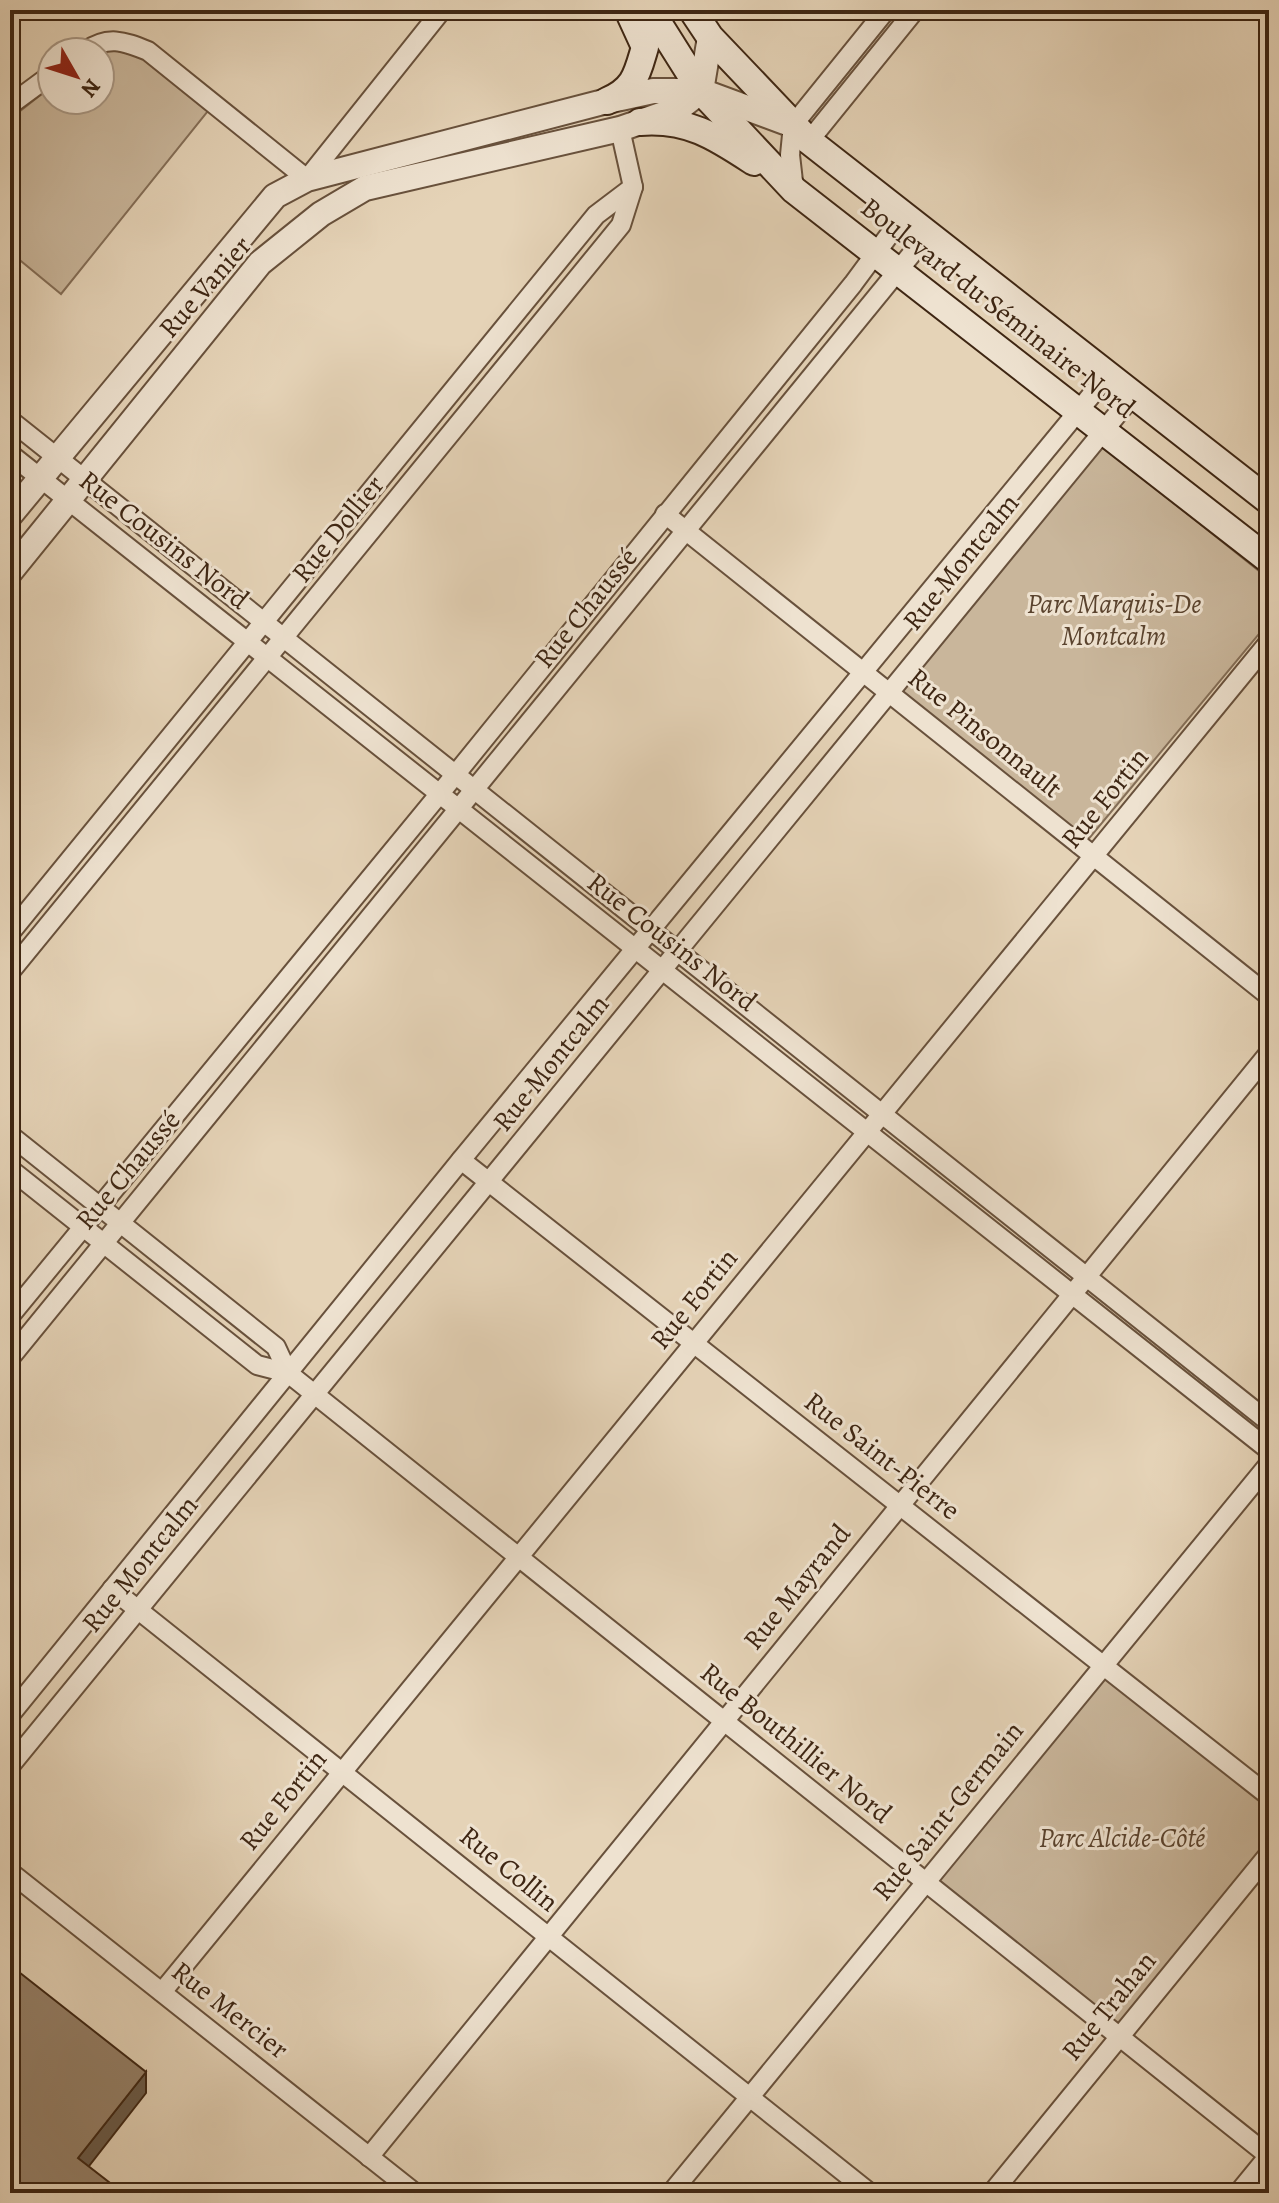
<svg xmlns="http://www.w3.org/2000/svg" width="1279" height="2203" font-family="Alegreya,serif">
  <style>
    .green { fill: #c9b69b; stroke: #846e57; stroke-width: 2 }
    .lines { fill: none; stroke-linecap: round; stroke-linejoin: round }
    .minor-casing { stroke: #68513c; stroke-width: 22 }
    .tertiary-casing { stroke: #68513c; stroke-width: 28 }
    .secondary-casing { stroke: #3e2613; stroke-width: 30 }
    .minor { stroke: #eee2d0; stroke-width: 18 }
    .tertiary { stroke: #eee2d0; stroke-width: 24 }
    .secondary { stroke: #eee2d0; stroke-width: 26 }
    .wall { fill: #806e59; stroke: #3e2613; stroke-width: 2 }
    .shaded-wall { fill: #685a49; stroke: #3e2613; stroke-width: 2 }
    .building { fill: #958068; stroke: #3e2613; stroke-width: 2 }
    .labels { text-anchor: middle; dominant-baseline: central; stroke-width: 6; stroke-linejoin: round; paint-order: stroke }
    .street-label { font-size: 28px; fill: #3e2613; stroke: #eee2d0 }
    .park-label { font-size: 28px; font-style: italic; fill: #5a432e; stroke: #eee2d0 }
  </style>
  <rect width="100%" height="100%" fill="#e5d3b7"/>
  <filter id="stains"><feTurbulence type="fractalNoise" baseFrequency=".0025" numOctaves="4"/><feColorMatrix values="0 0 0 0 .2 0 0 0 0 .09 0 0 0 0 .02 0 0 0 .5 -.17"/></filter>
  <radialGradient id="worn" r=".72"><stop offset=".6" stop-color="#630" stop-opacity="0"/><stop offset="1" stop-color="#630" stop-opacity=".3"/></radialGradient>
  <!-- green -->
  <g class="green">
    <path d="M103,47L141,57L208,111L61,294L10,252V119L52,86V100H100V52Z"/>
    <path d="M1101,445L1269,579V622L1086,842L899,693Z"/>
    <path d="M1103,1666L1269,1796V1854L1120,2037L926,1882Z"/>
  </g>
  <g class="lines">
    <!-- minor casing -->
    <g class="minor-casing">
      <g id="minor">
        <path d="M84,52C108,35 123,41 148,51L307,179L442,10"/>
        <path d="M10,105L52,74"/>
        <path d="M809,141L915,10"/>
        <path d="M794,190L790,155L793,125L886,10"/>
        <path d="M10,420L1269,1422"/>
        <path d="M10,454L1269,1450"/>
        <path d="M665,514L1269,996"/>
        <path d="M10,933L596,215L633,187"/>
        <path d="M10,972L621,225L633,187L620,129"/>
        <path d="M10,1135L276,1347L288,1373"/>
        <path d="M461,1160L1269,1796"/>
        <path d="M10,1169L257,1365L288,1373L1269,2156"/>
        <path d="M10,1316L455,775L853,284L904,215"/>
        <path d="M10,1358L928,234"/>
        <path d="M112,1589L870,2193"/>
        <path d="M10,1715L461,1160L1108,375"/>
        <path d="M10,1766L1133,395"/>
        <path d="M10,1872L415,2193"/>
        <path d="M162,1992L1269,642"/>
        <path d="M369,2157L1269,1053"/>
        <path d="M671,2193L1269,1464"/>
        <path d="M992,2193L1269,1854"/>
      </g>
    </g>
    <!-- tertiary casing -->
    <g class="tertiary-casing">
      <g id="tertiary">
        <path d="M10,515L275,196L307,179L607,101L653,91H701L793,125"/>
        <path d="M10,572L260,263L321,214L365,188L620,129L678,109L701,91L710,37"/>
        <path d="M1242,2193L1269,2160"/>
      </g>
    </g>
    <!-- secondary casing -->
    <g class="secondary-casing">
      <g id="secondary">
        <path d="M650,10L701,91L794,190L1269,560"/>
        <path d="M692,10L710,37L809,141L1269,501"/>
        <path d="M607,101C635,89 637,74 645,47L628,10"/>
        <path d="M640,122C688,118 716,137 754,162"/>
      </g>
    </g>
    <!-- minor -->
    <use href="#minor" class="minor"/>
    <!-- tertiary -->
    <use href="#tertiary" class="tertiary"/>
    <!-- secondary -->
    <use href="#secondary" class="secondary"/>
  </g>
  <!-- wall -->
  <path class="wall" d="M1267,10H1269V26L1267,25Z"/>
  <!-- shaded-wall -->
  <path class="shaded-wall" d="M146,2072V2093L78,2180V2158Z"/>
  <!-- building -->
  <path class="building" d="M10,1965L146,2072L78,2158L123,2193H10Z"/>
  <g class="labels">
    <!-- street labels -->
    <g class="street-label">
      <text transform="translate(205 287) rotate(-49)">Rue Vanier</text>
      <text transform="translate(998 308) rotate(38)">Boulevard du Séminaire Nord</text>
      <text transform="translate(338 529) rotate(-51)">Rue Dollier</text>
      <text transform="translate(164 540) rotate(38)">Rue Cousins Nord</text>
      <text transform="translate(961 562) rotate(-51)">Rue Montcalm</text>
      <text transform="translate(586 608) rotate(-51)">Rue Chaussé</text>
      <text transform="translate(985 733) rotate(39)">Rue Pinsonnault</text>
      <text transform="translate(1105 798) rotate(-51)">Rue Fortin</text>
      <text transform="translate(672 942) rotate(38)">Rue Cousins Nord</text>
      <text transform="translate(551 1063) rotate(-51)">Rue Montcalm</text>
      <text transform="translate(128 1170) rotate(-50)">Rue Chaussé</text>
      <text transform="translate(694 1299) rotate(-51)">Rue Fortin</text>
      <text transform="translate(882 1456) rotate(38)">Rue Saint-Pierre</text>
      <text transform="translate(140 1564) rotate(-51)">Rue Montcalm</text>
      <text transform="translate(797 1587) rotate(-51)">Rue Mayrand</text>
      <text transform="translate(796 1743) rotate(39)">Rue Bouthillier Nord</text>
      <text transform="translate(283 1800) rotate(-51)">Rue Fortin</text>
      <text transform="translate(948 1811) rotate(-51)">Rue Saint-Germain</text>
      <text transform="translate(509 1869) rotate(39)">Rue Collin</text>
      <text transform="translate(1109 2006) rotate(-51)">Rue Trahan</text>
      <text transform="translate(230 2010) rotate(38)">Rue Mercier</text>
    </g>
    <!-- park labels -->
    <g class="park-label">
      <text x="1114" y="604">Parc Marquis-De<tspan x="1114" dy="32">Montcalm</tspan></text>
      <text x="1122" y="1838">Parc Alcide-Côté</text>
    </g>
  </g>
  <!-- margin -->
  <rect width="1279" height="2203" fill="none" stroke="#e5d3b7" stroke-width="40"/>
  <rect x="12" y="12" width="1255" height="2179" fill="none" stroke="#3e2613" stroke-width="4"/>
  <rect x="20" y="20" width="1239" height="2163" fill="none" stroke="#3e2613" stroke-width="2"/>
  <!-- north arrow -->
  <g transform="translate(76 76) rotate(129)"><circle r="38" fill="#eee2d0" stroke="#a89784" stroke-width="2"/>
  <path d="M0-6L14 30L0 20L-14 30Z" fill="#8f2418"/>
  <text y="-12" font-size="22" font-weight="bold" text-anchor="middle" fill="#3e2613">N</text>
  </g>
  <rect width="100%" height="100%" filter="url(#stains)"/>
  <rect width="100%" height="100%" fill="url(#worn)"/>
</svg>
